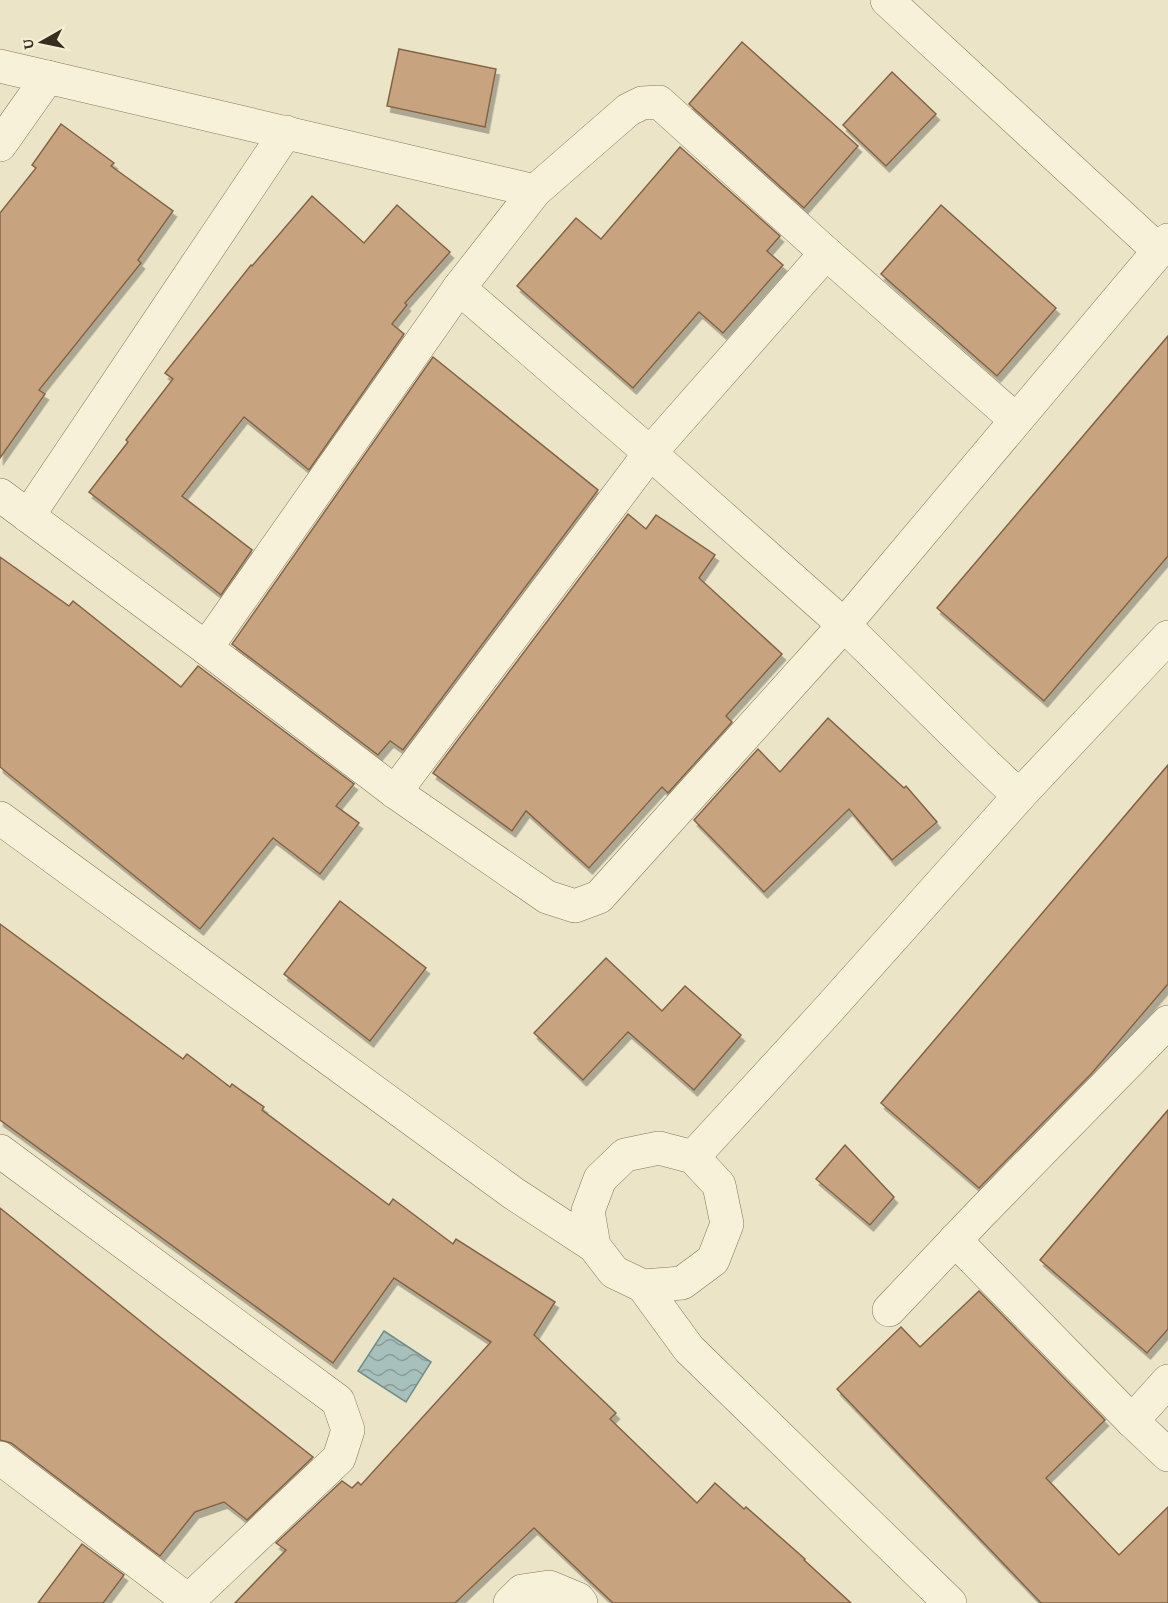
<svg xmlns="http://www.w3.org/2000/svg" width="1168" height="1603" font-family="'Crimson Pro',serif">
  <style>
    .water { fill: url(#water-waves); stroke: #6f8d89; stroke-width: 1.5 }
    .building { fill: #c7a47f; stroke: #836445; stroke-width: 1.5; filter: url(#shadow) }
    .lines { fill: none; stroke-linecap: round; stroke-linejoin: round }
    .minor-casing { stroke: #86775d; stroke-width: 34 }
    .minor { stroke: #f7f1da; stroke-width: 33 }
  </style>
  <defs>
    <pattern id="water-waves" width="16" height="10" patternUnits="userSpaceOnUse" patternTransform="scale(1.5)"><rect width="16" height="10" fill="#a8c0bb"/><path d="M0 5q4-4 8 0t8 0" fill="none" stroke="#8a9c98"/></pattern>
    <filter id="shadow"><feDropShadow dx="3.5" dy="6" stdDeviation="0" flood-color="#0004"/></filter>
  </defs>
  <rect width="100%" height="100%" fill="#ebe4c7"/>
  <!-- water -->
  <path class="water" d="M384,1331L431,1362L406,1402L358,1371Z"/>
  <!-- building -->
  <g class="building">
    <path d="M742,42L858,146L804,208L689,104Z"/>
    <path d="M399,49L496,69L485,127L387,106Z"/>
    <path d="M892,72L936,114L886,166L843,125Z"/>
    <path d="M61,124L114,163L111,166L173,211L138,260L141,263L39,390L45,394L0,458V213L36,168L32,165Z"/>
    <path d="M680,147L780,236L767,251L783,265L723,333L699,312L633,388L517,286L576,218L601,239Z"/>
    <path d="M312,196L364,243L397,205L450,252L405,303L407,305L392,324L404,334L309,470L244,417L182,496L252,550L221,595L89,492L128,442L126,440L173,379L165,373L251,265L252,266Z"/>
    <path d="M941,205L1056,308L997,376L881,274Z"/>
    <path d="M1168,336V556L1044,701L937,608Z"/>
    <path d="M433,357L598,490L403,750L390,741L378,755L232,644Z"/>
    <path d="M628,514L646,529L656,515L715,555L699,578L782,654L726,716L732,722L668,793L662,787L589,868L526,811L512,831L433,773Z"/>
    <path d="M0,557L69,606L73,601L181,687L198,666L354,784L336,806L359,823L320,874L273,838L200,929L0,767Z"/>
    <path d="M828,718L904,788L906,786L937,822L892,860L849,809L764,892L694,820L758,749L780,772Z"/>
    <path d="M1168,765V984L1092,1073L979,1188L881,1103Z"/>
    <path d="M340,901L426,968L370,1041L284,974Z"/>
    <path d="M0,924L183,1059L187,1054L230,1087L232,1084L264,1107L262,1110L389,1205L393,1199L453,1244L456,1239L555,1302L534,1335L616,1413L610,1419L697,1503L715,1483L744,1509L746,1507L805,1559L804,1560L851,1603H613L534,1528L455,1603H235L286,1550L276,1543L342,1481L352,1488L358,1482L361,1485L491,1342L394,1278L333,1363L0,1120Z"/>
    <path d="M606,958L662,1011L685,986L741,1035L694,1090L628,1032L583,1080L534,1033Z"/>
    <path d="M1168,1110V1329L1147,1353L1040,1260Z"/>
    <path d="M845,1145L894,1197L870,1225L816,1179Z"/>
    <path d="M0,1208L160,1337L313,1457L247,1520L224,1502L195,1512L160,1556L11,1443L0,1440Z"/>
    <path d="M979,1291L1105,1420L1046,1478L1119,1555L1168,1507V1603H1041L837,1389L901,1327L920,1347Z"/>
    <path d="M82,1544L124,1575L103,1603H38Z"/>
  </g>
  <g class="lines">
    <!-- minor casing -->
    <g class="minor-casing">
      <g id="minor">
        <path d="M887,0L1158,250"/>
        <path d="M0,66L535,191"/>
        <path d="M0,145L48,77"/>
        <path d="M459,288L650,453L844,625L977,756L1019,796"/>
        <path d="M0,495L206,648L395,792L547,897L575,906L599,897L844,625L1168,240"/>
        <path d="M28,516L286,132"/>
        <path d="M206,648L459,288L535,191L628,110L642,103L659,102L826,253L1016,420"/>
        <path d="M395,792L650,453L826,253"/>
        <path d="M0,818L513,1193L594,1246"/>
        <path d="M0,1151L338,1401L348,1430L339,1458L186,1603"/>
        <path d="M693,1157L828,1010L1019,796L1168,637"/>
        <path d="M955,1240L1132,1421L1168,1455"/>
        <path d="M643,1286L682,1283L713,1260L727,1224L719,1185L693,1157L659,1148L625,1155L600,1179L588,1211L594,1246L614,1272L643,1286L689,1349L950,1603"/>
        <path d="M889,1310L980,1214L1168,1022"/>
        <path d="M1132,1421L1168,1381"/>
        <path d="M0,1458L189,1601"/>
        <path d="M510,1603L522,1591L549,1587L578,1599L581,1603"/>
      </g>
    </g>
    <!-- minor -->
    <use href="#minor" class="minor"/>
  </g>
  <!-- north arrow -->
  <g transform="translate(42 42) rotate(261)" stroke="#f3eed6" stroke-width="4.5" paint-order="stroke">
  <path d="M0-4.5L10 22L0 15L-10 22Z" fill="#372e20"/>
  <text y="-9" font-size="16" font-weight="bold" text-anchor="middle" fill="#372e20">U</text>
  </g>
</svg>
